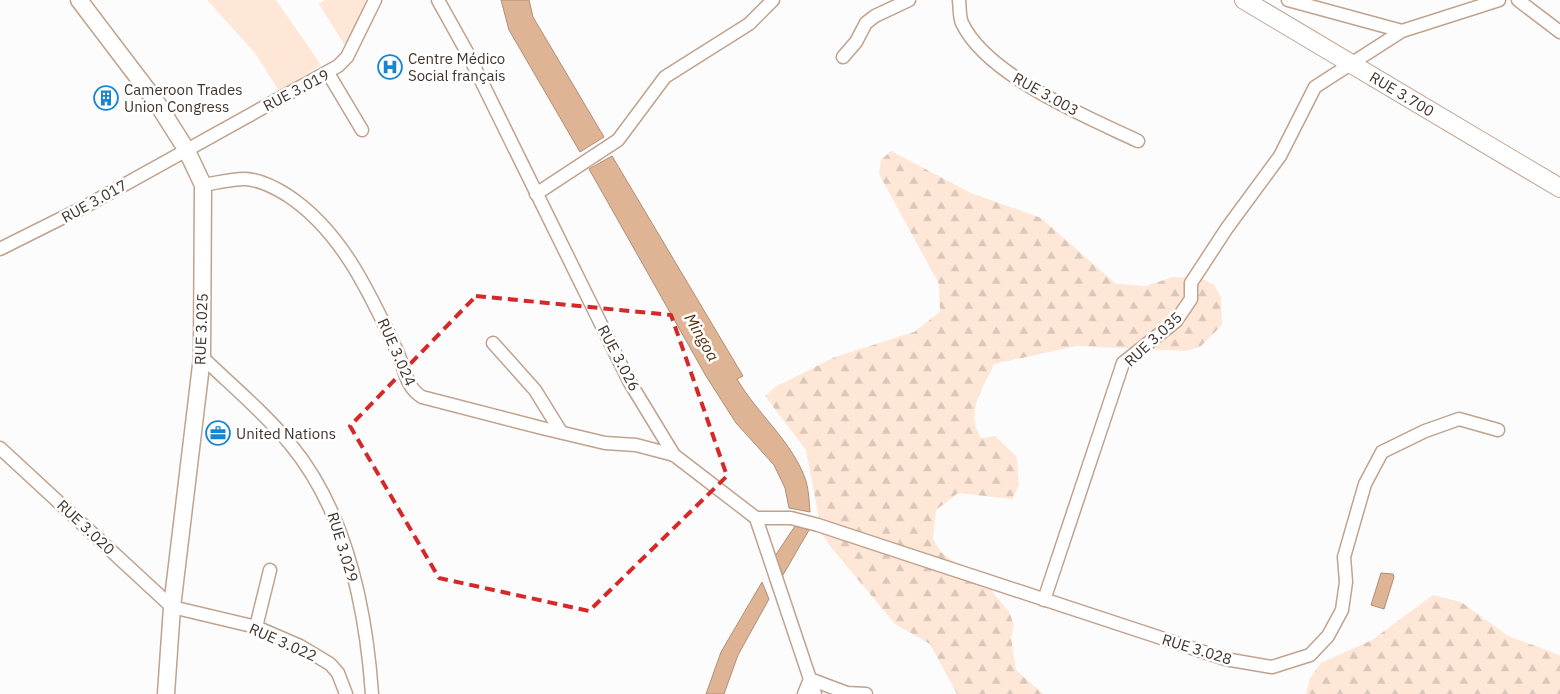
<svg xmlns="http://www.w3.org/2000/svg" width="1560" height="694" font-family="'IBM Plex Sans',sans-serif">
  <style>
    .forest { fill: url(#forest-firs) }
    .green { fill: #fee7d7 }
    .water { fill: #dfb494; stroke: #b08e75 }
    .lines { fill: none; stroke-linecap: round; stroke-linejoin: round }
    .minor-casing { stroke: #c0a28d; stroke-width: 15 }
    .tertiary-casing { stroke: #c0a28d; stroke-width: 19 }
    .secondary-casing { stroke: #c0a28d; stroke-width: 20 }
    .minor { stroke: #fff; stroke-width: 12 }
    .tertiary { stroke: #fff; stroke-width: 16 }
    .secondary { stroke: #fff; stroke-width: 18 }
    .marked { fill: none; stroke: #d62828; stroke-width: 4; stroke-dasharray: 10 6; stroke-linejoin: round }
    .labels { text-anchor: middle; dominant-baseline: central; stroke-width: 5; stroke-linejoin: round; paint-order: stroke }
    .poi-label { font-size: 15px; fill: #41342c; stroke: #fff; text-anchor: start }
    .street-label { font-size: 15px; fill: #41342c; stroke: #fff }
    .water-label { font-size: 16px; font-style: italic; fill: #59300b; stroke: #fff }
  </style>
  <defs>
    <pattern id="forest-firs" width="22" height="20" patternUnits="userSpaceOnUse" patternTransform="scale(1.25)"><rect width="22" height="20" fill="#fee7d7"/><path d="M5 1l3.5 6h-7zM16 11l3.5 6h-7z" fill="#dbc7b9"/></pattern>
  </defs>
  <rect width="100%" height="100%" fill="#fcfcfc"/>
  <!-- forest -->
  <g class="forest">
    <path d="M891,151L971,193L1041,218L1116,284L1146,286L1173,277L1201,278L1214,285L1221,297L1222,325L1200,347L1186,351L1076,346L994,364C982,391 965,411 981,438L995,436L1017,457L1019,486L1012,499L958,493L936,510L933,539L941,552L990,589L1009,612L1014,625L1011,638L1016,670L1043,694H957L930,644L895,624L830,546L822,534L806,450L765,396L775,387L835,357L914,332L940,312L939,284L879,174L881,160Z"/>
    <path d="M1433,595L1461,602L1508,636L1560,655V694H1306L1310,678L1321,663L1372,640Z"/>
  </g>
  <!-- green -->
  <g class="green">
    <path d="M207,0H276L321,65L279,91L255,53Z"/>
    <path d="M325,0H366L348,44H344L319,4Z"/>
  </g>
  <!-- water -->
  <g class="water">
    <path d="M501,0H529L533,17L604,137L580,152L509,30Z"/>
    <path d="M612,156L743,376L737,379C758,415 793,442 806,481C809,491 809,502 810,512L789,508L785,488L774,465L736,423L706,376L589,169Z"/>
    <path d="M795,526L809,530L783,575L775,556Z"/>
    <path d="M1381,573L1393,574L1394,577L1384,609L1371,605Z"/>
    <path d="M762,582L769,599L738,655L724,694H706L721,652Z"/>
  </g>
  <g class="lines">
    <!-- minor casing -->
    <g class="minor-casing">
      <g id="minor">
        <path d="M438,0L468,54L629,381L674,455L756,518L815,694"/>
        <path d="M959,0C960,7 959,16 962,23C987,76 1087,117 1138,141"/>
        <path d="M1288,0L1402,31"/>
        <path d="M1518,0L1560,32"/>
        <path d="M843,57L856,42L866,23L875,16L909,0"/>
        <path d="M328,73L362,130"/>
        <path d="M203,185C216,183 231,179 244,179C259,179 274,187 287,195C342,231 370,294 397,351C405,368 405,387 422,397L542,428L605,443L636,445L674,455"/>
        <path d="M536,194L618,140L665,77L749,24L773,0"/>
        <path d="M0,249L86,206L338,66L347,57L375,0"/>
        <path d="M493,343L535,390L561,432"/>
        <path d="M202,357C231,385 265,413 291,445C347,513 366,608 372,694"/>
        <path d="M0,448L172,607L256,627L300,646L330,664L338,673L346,694"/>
        <path d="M756,518H791L818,525L1225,659L1272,667L1310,655L1328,636L1342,610L1346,582L1344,557L1365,484L1382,452L1425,431L1459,419L1498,430"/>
        <path d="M1044,600L1123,363L1176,321L1191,299V283L1227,228L1280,156L1315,87L1402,31L1499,0"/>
        <path d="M256,627L270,570"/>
        <path d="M804,694L810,679L847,693L866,694"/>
      </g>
    </g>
    <!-- tertiary casing -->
    <g class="tertiary-casing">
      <path id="tertiary" d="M79,0L155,100L186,149L203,185L202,357L172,607L166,694"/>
    </g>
    <!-- secondary casing -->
    <g class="secondary-casing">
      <path id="secondary" d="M1244,0L1560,188"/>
    </g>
    <!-- minor -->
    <use href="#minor" class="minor"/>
    <!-- tertiary -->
    <use href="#tertiary" class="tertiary"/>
    <!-- secondary -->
    <use href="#secondary" class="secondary"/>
  </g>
  <!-- marked area -->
  <path class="marked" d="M476,296L671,315L727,476L589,611L439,578L350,426Z"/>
  <!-- icons -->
  <defs>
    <g id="hospital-ring" transform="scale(1.25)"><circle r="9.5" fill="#fff" stroke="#1786cf" stroke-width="1.5"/><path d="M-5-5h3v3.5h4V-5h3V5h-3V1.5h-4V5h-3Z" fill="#1786cf"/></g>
    <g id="building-ring" transform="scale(1.25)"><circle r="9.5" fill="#fff" stroke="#1786cf" stroke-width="1.5"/><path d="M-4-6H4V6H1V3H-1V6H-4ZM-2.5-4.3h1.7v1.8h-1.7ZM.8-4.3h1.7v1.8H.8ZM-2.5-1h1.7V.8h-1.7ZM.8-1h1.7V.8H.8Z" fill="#1786cf"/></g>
    <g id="office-ring" transform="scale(1.25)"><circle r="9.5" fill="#fff" stroke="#1786cf" stroke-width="1.5"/><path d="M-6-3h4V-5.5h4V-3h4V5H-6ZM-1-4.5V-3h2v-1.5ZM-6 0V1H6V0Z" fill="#1786cf"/></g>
  </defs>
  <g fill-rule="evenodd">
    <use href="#hospital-ring" x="390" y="67"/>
    <use href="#building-ring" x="106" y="98"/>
    <use href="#office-ring" x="218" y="433"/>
  </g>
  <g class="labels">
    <!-- poi labels -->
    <g class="poi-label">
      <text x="408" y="58">Centre Médico<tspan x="408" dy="17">Social français</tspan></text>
      <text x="124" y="89">Cameroon Trades<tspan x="124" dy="17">Union Congress</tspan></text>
      <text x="236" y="433">United Nations</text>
    </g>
    <!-- street labels -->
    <g class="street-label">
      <text transform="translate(296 90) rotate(-28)">RUE 3.019</text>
      <text transform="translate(1046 94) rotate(29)">RUE 3.003</text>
      <text transform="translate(1402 94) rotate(31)">RUE 3.700</text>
      <text transform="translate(94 201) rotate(-29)">RUE 3.017</text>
      <text transform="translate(201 329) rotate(-88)">RUE 3.025</text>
      <text transform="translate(1153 339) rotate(-43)">RUE 3.035</text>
      <text transform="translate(397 352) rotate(66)">RUE 3.024</text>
      <text transform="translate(619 358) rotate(62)">RUE 3.026</text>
      <text transform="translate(86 527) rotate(43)">RUE 3.020</text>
      <text transform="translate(343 547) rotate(73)">RUE 3.029</text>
      <text transform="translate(283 642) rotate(24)">RUE 3.022</text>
      <text transform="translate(1197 649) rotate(17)">RUE 3.028</text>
    </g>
    <!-- water labels -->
    <g class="water-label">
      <text transform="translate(702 337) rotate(60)">Mingoa</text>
    </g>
  </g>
</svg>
